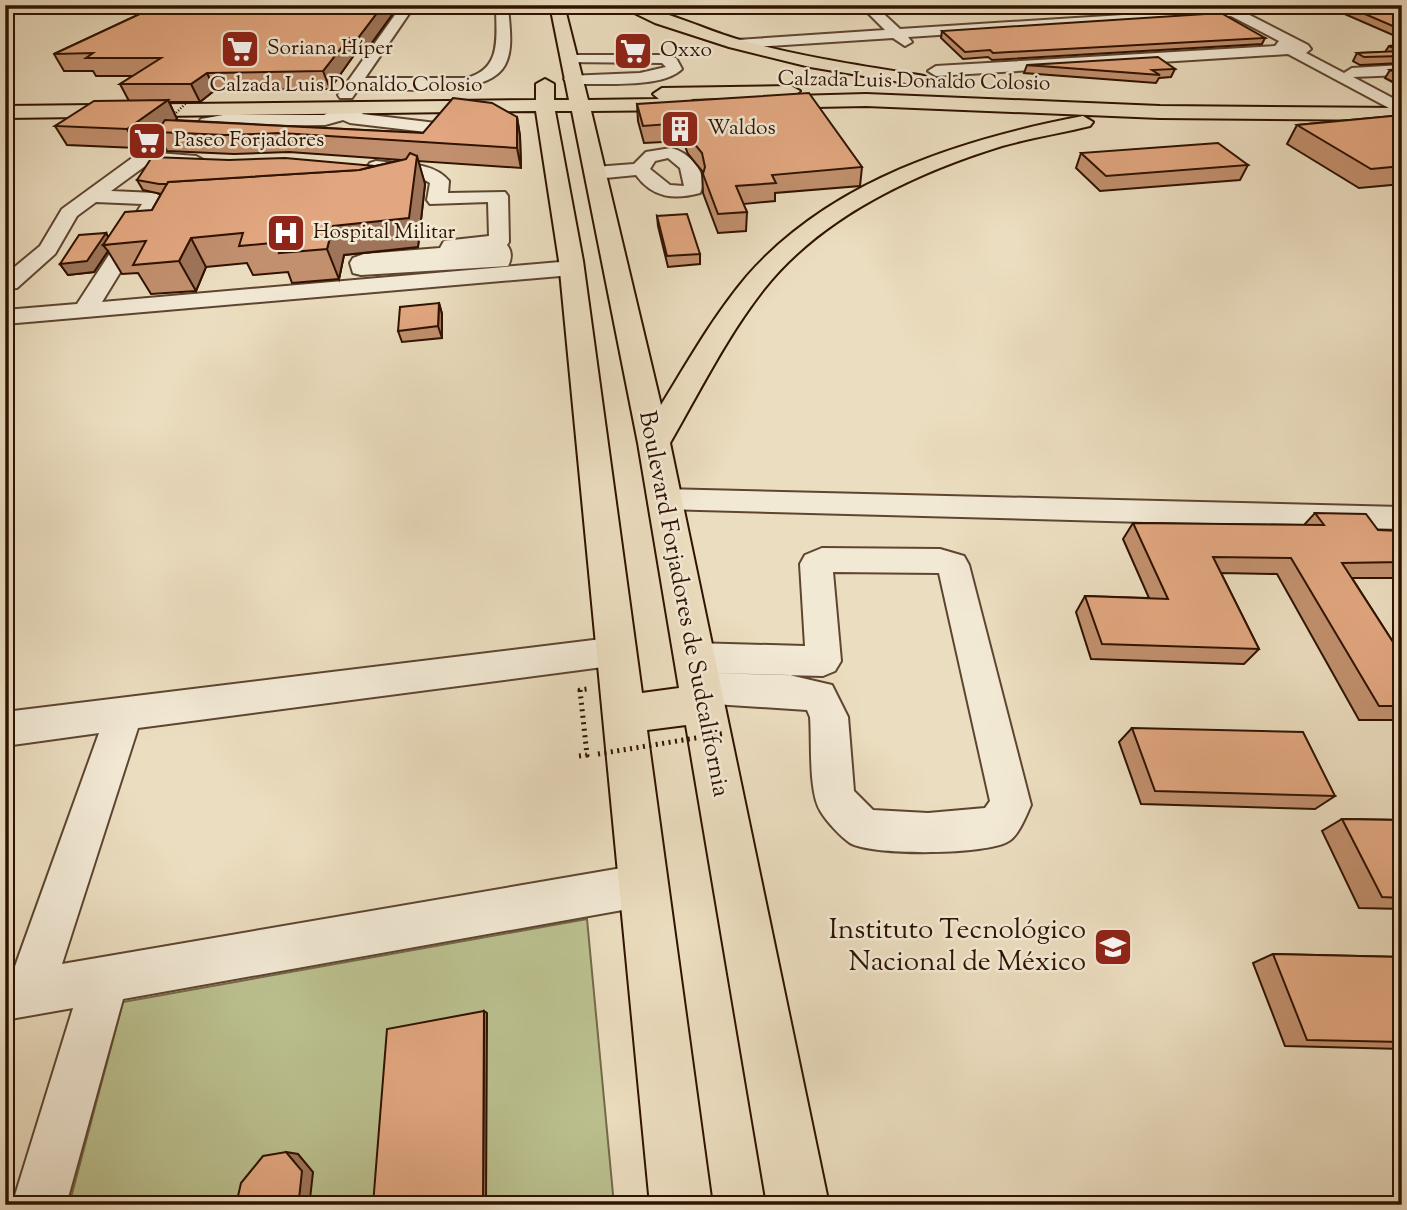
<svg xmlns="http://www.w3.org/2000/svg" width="1407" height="1210" font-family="'Sorts Mill Goudy',serif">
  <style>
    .green { fill: #bbc08f; stroke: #756948; stroke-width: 2 }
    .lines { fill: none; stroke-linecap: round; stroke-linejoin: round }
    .minor-casing { stroke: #5e4530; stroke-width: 4 }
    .major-casing { stroke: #2f1200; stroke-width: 4 }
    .path { stroke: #2f1200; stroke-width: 5; stroke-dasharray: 2 4.5; stroke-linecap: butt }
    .minor { fill: #f2e9d5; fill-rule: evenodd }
    .major { fill: #ebddbf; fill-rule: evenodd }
    .path-bridge-far2 { stroke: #2f1200; stroke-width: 2; stroke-dasharray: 1 2; stroke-linecap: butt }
    .path-bridge-far1 { stroke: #2f1200; stroke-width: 2.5; stroke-dasharray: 1 2; stroke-linecap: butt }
    .path-bridge { stroke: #2f1200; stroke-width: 5; stroke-dasharray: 2 4.5; stroke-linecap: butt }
    .wall { fill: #c2906e; stroke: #2f1200; stroke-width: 2 }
    .shaded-wall { fill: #9e755a; stroke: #2f1200; stroke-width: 2 }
    .building { fill: #e2a780; stroke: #2f1200; stroke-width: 2 }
    .labels { text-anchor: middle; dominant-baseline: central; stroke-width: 5; stroke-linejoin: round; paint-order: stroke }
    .far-poi-label { font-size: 21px; fill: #2f1200; stroke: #f2e9d5; text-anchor: start }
    .far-street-label { font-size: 21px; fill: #2f1200; stroke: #f2e9d5 }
    .street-label { font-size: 24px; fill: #2f1200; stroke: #f2e9d5 }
    .near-poi-label { font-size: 28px; fill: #2f1200; stroke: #f2e9d5; text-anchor: end }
  </style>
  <rect width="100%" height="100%" fill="#ebddbf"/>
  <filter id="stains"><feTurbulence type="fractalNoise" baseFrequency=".00286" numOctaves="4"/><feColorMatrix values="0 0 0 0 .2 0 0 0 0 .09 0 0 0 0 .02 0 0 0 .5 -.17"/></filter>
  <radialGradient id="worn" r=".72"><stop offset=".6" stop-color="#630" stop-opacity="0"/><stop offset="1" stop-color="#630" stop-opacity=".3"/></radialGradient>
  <!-- green -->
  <path class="green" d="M587,919L614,1205H69L123,1002Z"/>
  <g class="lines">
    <!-- minor casing -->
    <g class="minor-casing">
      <g id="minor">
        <path d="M5,5H51L32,12H5Z"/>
        <path d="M402,5H415L365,78H466C503,69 496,36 496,5H508C509,24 514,48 505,65C486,100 394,88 359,88L352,98H340L338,95Z"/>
        <path d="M860,5H874L900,29L1218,9L1214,5H1230L1308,45L1311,49L1306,53L1344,73L1352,68L1402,65V75L1353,77L1402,103V115L1288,54L936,76L928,71L936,66L1275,46L1279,41L1231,16L908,37L912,42L905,46L893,38L737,48L730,44L737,40L885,30Z"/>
        <path d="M568,55H662L676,58L682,69C662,89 599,83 572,84L567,82L564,79L567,76L640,73L666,67L662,63L563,62L561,59L563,56Z"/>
        <path d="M359,102L367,107L362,114L436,123L442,124L443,132C434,146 416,151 400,147L397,143L400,139L418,137L426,132L350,123L343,120L325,125L217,126L243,129L246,133C236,142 203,139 194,130L201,119L223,115H324L328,113L330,105H342L345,113L353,104Z"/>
        <path d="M671,148C689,152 710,174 700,193C674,200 653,198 636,175L595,179L586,173L595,167L634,164L646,152ZM668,158L680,168L684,186L670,185L650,169L655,161Z"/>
        <path d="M149,149L158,153L196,156L205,161L196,166L148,164L111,191L155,193L165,199L102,302L572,261L580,263L583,268L580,273L572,275L5,324V310L77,304L142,204L96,202L77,216L55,254L17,288L5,289V275L40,246L62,209L143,150Z"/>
        <path d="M376,161C400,164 433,161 449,181L448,193L505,192L508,196L509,242L507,245C512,251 512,259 508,266L361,275L353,273L350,263L353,258L364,254L440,248L444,241L489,236L488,202L430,204L427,200L430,183L418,176L370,171L367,167L370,163Z"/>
        <path d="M663,489L1402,507V529L663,509L653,506L648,499L653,492Z"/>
        <path d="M822,548L940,549L964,556L969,565L1031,805C1026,816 1019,835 1009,841C990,855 871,856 850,843C841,837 827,822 821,812C808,793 812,741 810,717L807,710L698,703L685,699L680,688L685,677L698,673L681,668L675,658L681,648L693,643L805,646L800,564L805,555ZM833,572L939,573L990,801L985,808L928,813L873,810L854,791L848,717L832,685L789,675L710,673L823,676L835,671L841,661Z"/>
        <path d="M618,637L630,641L635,651L630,661L618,665L138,728L62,964L645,864L660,870L666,885L660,900L645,906L123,999L66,1205H12L73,1008L5,1020V974L13,972L99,733L5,746V712Z"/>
      </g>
    </g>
    <!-- major casing -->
    <g class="major-casing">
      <g id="major">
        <path d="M550,5H564L588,100L659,99L653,94L662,88L791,86L800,91L794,96L866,94L1160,106L1402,108V120L1160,118L866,106L764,108L755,102L761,97L691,99L698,104L689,110L591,111L661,405C688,361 714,315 747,276C831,180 962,139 1083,116L1093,122L1090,126C1061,133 1031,138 1002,146C915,173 822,216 764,289C727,336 700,391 670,443L829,1205H767L686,725L647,730L712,1205H650L559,261L536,111L5,118V106L536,100V84L545,79L554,84V100H569ZM555,111H572L638,443L679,688L642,693L583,261Z"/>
        <path d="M618,5C657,5 701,29 740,40C800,57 862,66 924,76L933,81L924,86L810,67L729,47L655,23Z"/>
      </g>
    </g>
    <!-- path -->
    <path class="path" d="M579,756L587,755L580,690L587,689"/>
    <!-- minor -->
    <use href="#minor" class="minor"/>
    <!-- major -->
    <use href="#major" class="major"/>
    <!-- path-bridge-far2 -->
    <path class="path-bridge-far2" d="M187,102L189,100"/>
    <!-- path-bridge-far1 -->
    <path class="path-bridge-far1" d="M174,115L188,101"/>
    <!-- path-bridge -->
    <path class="path-bridge" d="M598,754L726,733"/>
  </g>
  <!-- wall -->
  <g class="wall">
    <path d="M113,5H399L363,55H354L330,89L215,90L200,102H169L177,119L175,120L423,133L517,117L520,136L521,168L418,161L425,184L418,247L344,255L339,279L292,283L288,272L253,275L247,263L206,267L196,291L151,294L138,273L122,274L108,251L94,272L68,275L60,264L106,233L108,237L152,210L161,194L143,190L137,180L375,166L402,160L289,152L234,154L167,151L158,133L137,148L67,145L55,126L129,101L120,84L133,76H96L93,71H64L54,54L155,7Z"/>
    <path d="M1324,5H1388L1402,11V39Z"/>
    <path d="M942,31L1265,38L1262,44L992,60L988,57L963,59L941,38Z"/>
    <path d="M1402,45V63L1360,65L1353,61L1357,53L1385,52L1389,46Z"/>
    <path d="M1027,65L1175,69L1171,77L1159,78L1156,83L1024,73Z"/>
    <path d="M1402,69V87L1385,78L1390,70Z"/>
    <path d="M637,104L862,167L860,186L775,193V201L743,204L747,212L746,231L718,233L703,193L702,171L688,154L683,141L644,143L638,121Z"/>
    <path d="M1402,115V184L1359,188L1287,144L1297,125Z"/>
    <path d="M1081,153L1248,165L1240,180L1100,191L1076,168Z"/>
    <path d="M657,216L700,254V264L668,267L658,226Z"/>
    <path d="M439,303L442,314V338L402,342L398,331Z"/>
    <path d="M1315,513L1378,530L1402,531V584L1397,578H1352L1402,656V720H1359L1277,574L1221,573L1259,649L1244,664L1091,659L1076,612L1085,596L1149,598L1123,539L1133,523L1304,525Z"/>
    <path d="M1132,728L1335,796L1315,809L1141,804L1119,742Z"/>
    <path d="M1342,819L1402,820V909L1359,908L1322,831Z"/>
    <path d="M1273,954L1402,957V1049L1285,1046L1253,963Z"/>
  </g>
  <!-- shaded-wall -->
  <g class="shaded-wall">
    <path d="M383,5H399L363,55L358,38Z"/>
    <path d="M349,38L354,55L330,89L323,71Z"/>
    <path d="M207,73L215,90L200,102L191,84Z"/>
    <path d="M168,100L177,119L160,132H157L158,133L137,148L127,129Z"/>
    <path d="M517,117L520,136L521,168L517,148Z"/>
    <path d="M417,156L425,184L418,247L344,255L339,279L327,249L333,226Z"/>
    <path d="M106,233L112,244L103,245L108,251L94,272L68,275L60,264Z"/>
    <path d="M191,238L206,267L196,291L179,261Z"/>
    <path d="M439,303L442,314V338L438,326Z"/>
    <path d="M484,1011L487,1013L486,1205H483Z"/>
    <path d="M286,1152L298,1154L313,1172L310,1199L305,1205H294Z"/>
  </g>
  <!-- building -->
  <g class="building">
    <path d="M159,5H383L358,38H349L323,71L207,73L191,84H120L161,58H86L93,53L54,54Z"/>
    <path d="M1344,5H1388L1402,11V30Z"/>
    <path d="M1221,13L1265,38L993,53L990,50L965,52L942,31Z"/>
    <path d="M1402,45V56L1364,57L1357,53L1400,51L1389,46Z"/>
    <path d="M1158,57L1175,69L1152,70L1160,75L1027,65Z"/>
    <path d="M1402,69V76L1390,70Z"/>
    <path d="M809,93L862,167L772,175L776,183L736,186L747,212L718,214L703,174L705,167L702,153L688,136L683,123L643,126L637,104Z"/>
    <path d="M453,98L492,103L517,117V148L281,133L225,135L157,132L165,120L423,133Z"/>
    <path d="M168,100L127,129L55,126L94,101Z"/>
    <path d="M1402,115V166L1371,169L1297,125Z"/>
    <path d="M1218,143L1248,165L1106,176L1081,153Z"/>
    <path d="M410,153L417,156L409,218L333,226L327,249L279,253L283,242L239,246L243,233L191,238L179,261L133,265L146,241L103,245L125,212L152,210L168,182L359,170L406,159Z"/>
    <path d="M152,157L229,160L285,158L375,166L359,170L168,182L167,184H159L137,180Z"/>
    <path d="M687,214L700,254L667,256L657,216Z"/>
    <path d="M106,233L87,261L60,264L79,235Z"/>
    <path d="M439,303L438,326L398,331L400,307Z"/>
    <path d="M1315,513L1366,514L1378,530L1402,531V562L1342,563L1402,656V706H1379L1291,558L1213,557L1259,649L1102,644L1085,596L1168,599L1133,523L1324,525Z"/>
    <path d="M1132,728L1303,732L1335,796L1155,791Z"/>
    <path d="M1342,819L1402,820V898L1382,897Z"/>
    <path d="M1273,954L1402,957V1042L1307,1040Z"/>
    <path d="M484,1011L483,1205H373L387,1029Z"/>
    <path d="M286,1152L302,1171L299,1199L294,1205H236L241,1183L263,1156Z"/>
  </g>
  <!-- icons -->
  <defs>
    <g id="supermarket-square" transform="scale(2.0125)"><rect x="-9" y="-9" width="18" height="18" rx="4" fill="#8f2418" stroke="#f2e9d5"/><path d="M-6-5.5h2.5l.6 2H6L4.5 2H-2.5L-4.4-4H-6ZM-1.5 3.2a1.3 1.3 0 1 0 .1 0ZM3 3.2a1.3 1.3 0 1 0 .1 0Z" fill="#fff"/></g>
    <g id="building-square" transform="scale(2.0125)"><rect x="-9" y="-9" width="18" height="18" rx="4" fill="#8f2418" stroke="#f2e9d5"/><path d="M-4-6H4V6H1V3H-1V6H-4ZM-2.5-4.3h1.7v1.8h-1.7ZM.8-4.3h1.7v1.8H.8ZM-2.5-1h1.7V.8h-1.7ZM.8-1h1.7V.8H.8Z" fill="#fff"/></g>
    <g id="hospital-square" transform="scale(2.0125)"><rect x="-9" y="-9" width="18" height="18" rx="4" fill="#8f2418" stroke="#f2e9d5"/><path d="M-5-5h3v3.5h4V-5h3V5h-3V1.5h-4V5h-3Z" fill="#fff"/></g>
    <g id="university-square" transform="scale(2.0125)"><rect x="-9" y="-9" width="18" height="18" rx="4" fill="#8f2418" stroke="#f2e9d5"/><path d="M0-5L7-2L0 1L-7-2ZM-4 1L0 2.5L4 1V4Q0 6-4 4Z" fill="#fff"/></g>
  </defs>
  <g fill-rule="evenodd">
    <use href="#supermarket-square" x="240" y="49"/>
    <use href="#supermarket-square" x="633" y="51"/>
    <use href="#building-square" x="680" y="129"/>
    <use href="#supermarket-square" x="147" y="141"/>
    <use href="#hospital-square" x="286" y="233"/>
    <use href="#university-square" x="1113" y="947"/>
  </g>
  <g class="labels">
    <!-- far-poi labels -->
    <g class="far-poi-label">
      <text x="267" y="49">Soriana Híper</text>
      <text x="660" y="51">Oxxo</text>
      <text x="707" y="129">Waldos</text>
      <text x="174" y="141">Paseo Forjadores</text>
      <text x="313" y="233">Hospital Militar</text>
    </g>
    <!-- far-street labels -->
    <g class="far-street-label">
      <text transform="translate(914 82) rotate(1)">Calzada Luis Donaldo Colosio</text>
      <text x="346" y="86">Calzada Luis Donaldo Colosio</text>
    </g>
    <!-- street labels -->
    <g class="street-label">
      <text transform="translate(683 604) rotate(79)">Boulevard Forjadores de Sudcalifornia</text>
    </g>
    <!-- near-poi labels -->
    <g class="near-poi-label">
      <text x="1086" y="931">Instituto Tecnológico<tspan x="1086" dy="32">Nacional de México</tspan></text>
    </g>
  </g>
  <!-- margin -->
  <rect width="1407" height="1210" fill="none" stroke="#ebddbf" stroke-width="28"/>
  <rect x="7" y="7" width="1393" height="1196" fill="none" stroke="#2f1200" stroke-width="3.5"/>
  <rect x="14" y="14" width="1379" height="1182" fill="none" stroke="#2f1200" stroke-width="2"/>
  <rect width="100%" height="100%" filter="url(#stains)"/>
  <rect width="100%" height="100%" fill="url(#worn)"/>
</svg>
